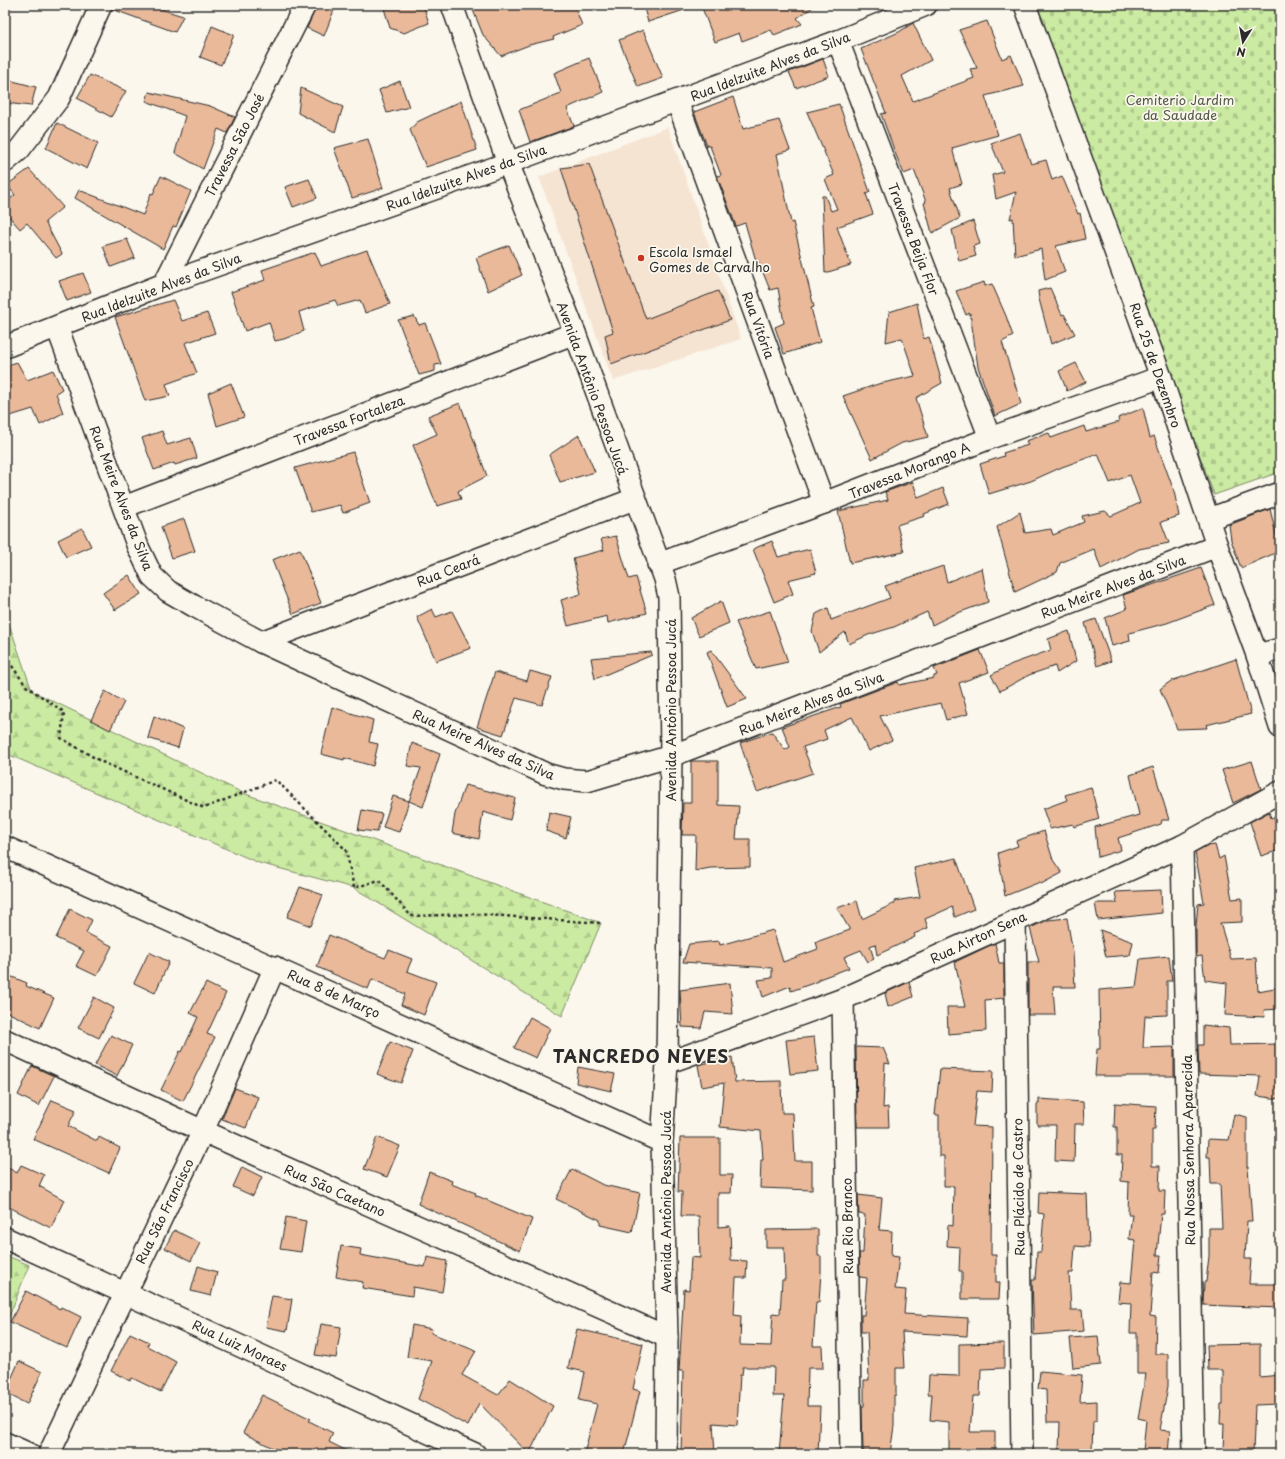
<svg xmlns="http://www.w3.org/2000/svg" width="1285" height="1459" font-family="'Playpen Sans',sans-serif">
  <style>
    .built { fill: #f6e4d3 }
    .forest { fill: url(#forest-firs); stroke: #7b8a66 }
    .cemetery { fill: url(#cemetery-stones); stroke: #7b8a66 }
    .building { fill: #e9b99a; stroke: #2b2b2b }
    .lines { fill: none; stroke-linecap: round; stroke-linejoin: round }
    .minor-casing { stroke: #2b2b2b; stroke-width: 24 }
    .path { stroke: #2b2b2b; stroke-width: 2.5; stroke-dasharray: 3 3; stroke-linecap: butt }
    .minor { stroke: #fbf7ec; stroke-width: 21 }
    .poi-dot { fill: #c8321e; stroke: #fbf7ec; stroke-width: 1.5 }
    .labels { text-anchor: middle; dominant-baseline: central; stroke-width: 3.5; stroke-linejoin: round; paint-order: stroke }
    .street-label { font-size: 13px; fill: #2b2b2b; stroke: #fbf7ec }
    .park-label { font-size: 13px; fill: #535b49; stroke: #fbf7ec }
    .poi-label { font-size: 13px; fill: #2b2b2b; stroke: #fbf7ec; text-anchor: start }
    .district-label { font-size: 17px; font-weight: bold; letter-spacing: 1px; fill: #2b2b2b; stroke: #fbf7ec }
  </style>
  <defs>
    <pattern id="forest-firs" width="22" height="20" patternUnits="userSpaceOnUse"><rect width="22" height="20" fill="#cbeaa2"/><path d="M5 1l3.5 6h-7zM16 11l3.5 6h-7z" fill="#aec98c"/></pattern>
    <pattern id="cemetery-stones" width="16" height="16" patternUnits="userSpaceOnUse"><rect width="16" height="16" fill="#cbeaa2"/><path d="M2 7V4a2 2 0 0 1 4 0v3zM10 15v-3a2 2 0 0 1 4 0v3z" fill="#aec98c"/></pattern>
  </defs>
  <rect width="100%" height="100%" fill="#fbf7ec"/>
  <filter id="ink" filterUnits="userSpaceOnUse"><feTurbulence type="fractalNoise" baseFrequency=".025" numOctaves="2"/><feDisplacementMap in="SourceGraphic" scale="8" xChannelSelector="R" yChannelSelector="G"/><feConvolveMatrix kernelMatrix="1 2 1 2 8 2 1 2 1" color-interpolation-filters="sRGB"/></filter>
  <g filter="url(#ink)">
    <!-- built -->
    <path class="built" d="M668,127L741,339L613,381L539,177Z"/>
    <!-- forest -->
    <g class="forest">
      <path d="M5,612L32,691L243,793L601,923L562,1016L354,888L259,863L5,753Z"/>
      <path d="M5,1255L29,1265L7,1322L5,1323Z"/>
    </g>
    <!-- cemetery -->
    <path class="cemetery" d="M1037,5H1280V472L1214,495Z"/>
    <!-- building -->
    <g class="building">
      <path d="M113,5H147L183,16L175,32L112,9Z"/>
      <path d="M317,5H336L324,36L307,28Z"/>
      <path d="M383,5H423L429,23L404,33L390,28Z"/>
      <path d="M471,5H574L582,25L553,37L554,39L529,45L501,56L483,35Z"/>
      <path d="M643,5H690V8L648,22Z"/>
      <path d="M701,5H816L797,18L802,24L774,35L771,30L742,41L739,33L715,42Z"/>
      <path d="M987,21L1002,59L1011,55L1024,86L985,96L998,135L952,148L962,184L950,188L960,218L932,233L924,203L926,202L914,170L904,174L896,155L881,114L886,113L861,49L899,32L913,23L931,60L902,76L913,101L974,78L970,69L977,68L959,30Z"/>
      <path d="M212,26L234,35L221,65L200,57Z"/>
      <path d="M643,30L663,78L638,87L619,40Z"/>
      <path d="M589,58L603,92L567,108L574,126L530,142L519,110L561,93L554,73Z"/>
      <path d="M823,59L829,76L796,88L789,72Z"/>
      <path d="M90,75L126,91L111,117L77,98Z"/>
      <path d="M5,79L36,87L31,106L5,103Z"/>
      <path d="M400,81L409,107L387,113L379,90Z"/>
      <path d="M301,88L343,107L335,132L298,113Z"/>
      <path d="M149,92L210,106L235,117L227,133L218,129L203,169L175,153L185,116L146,101Z"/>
      <path d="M733,97L743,129L779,120L790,150L777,154L791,223L793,222L814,307L811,308L820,342L784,354L775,327L784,323L778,288L770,290L758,260L756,261L745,223L736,226L717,176L721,175L710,146H707L694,112Z"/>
      <path d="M461,101L477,150L426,167L410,130L417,122Z"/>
      <path d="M839,104L870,192L866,194L873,214L837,227L851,265L825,273L822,196H825L831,211L837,209L825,179L834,175L807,112Z"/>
      <path d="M57,123L98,143L87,169L46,148Z"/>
      <path d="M1020,133L1031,164L1046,160L1052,180L1062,176L1078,214L1080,213L1085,239L1056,246L1065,272L1045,280L1041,249L1015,256L1013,218L1010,219L1016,192L996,199L992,175L1003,172L991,143Z"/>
      <path d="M368,139L383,188L352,198L334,148Z"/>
      <path d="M589,164L646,319L718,291L730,320L611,364L605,335L613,332L561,168Z"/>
      <path d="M29,169L63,207L45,222L62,254L56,258L27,223L20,229L5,212V203L15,195L7,185Z"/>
      <path d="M161,176L191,191L176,227L173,226L163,249L75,198L79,190L143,215L151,193L153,194Z"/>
      <path d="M309,179L317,198L293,207L285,187Z"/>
      <path d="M973,221L980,244L973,246L976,256L959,261L952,230Z"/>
      <path d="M127,239L135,258L111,267L103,246Z"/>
      <path d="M509,245L522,275L488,291L476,258Z"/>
      <path d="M367,250L390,304L365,313L360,300L338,306L335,300L299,312L304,331L284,339L275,341L269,322L245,331L231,292L265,280L262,270L315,252L321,266Z"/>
      <path d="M83,273L91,292L67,301L59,281Z"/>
      <path d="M984,282L985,286L992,284L1006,316L1013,336L1002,342L1021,404L995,416L978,367L970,313L966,315L956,291Z"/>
      <path d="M1050,288L1062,315L1064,314L1075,334L1051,344L1039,299L1038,291Z"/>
      <path d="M173,300L182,321L207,313L215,333L185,343L197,373L166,384L170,396L145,401L115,317Z"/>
      <path d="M917,303L924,339L929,337L942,383L916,398L928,437L902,443L872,459L843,396L878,384L915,376L902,338L886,342L889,312Z"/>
      <path d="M414,316L419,325L425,323L441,364L435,365V371L419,375L398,320Z"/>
      <path d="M17,362L27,380L53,370L62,389L56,393L63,413L40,425L33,409L10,416L5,401V366Z"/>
      <path d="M1076,363L1086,382L1067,391L1059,371Z"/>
      <path d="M231,383L244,417L217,426L208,393Z"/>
      <path d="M460,403L487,476L458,491L461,499L437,506L413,445L437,434L428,416Z"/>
      <path d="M1143,408L1150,438L1154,436L1174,491L1179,516L1161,522L1169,543L1139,549L1101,569L1094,549L1060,563L1057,572L1015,592L997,527L1020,512L1025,533L1051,529L1053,535L1084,522L1082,516L1105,511L1111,516L1140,503L1130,475L1110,483L1098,454L1062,467L1031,481L989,494L980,464L1004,456L1003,453L1028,445L1026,441L1049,433L1051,438L1084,426L1086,432L1119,422L1118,418Z"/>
      <path d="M162,431L167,445L191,438L197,458L175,465L174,463L154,470L142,438Z"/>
      <path d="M579,435L595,472L560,482L549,455Z"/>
      <path d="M353,452L370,503L343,513L340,505L311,512L295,468Z"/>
      <path d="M913,482L918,498L943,488L949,504L924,514L925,516L897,525L904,552L850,563L838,511L888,500L885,492Z"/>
      <path d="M1270,509L1280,551L1241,568L1231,540L1229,525Z"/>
      <path d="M184,519L195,551L172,558L161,527Z"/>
      <path d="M82,528L91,546L66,557L58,540Z"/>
      <path d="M616,536L629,579L636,577L647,613L608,623L607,616L568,626L561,600L581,594L573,558L604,550L601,539Z"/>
      <path d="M772,541L778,557L810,549L816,573L788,580L793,594L774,602L753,549Z"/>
      <path d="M300,549L321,603L293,614L272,560Z"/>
      <path d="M943,566L947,582L982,568L988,602L952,615L932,625L927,612L894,627L868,635L849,644L845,632L819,652L812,631L816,614L828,608L831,620L890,598L885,586Z"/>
      <path d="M1201,568L1215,605L1167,623L1129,633L1130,641L1112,646L1105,618L1127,609L1123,595Z"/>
      <path d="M129,575L141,594L115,610L103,593Z"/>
      <path d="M721,601L729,623L699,636L691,618Z"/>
      <path d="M432,609L436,617L452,611L471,648L436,661L417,617Z"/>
      <path d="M770,611L788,662L756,669L736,622Z"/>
      <path d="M1096,619L1111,661L1097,666L1085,623Z"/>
      <path d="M1069,631L1076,661L1057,673L1055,666L1029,675L1000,691L991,675L1012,664L1051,650L1048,639Z"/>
      <path d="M711,650L747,699L727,707L707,652Z"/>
      <path d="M980,650L989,672L959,683L968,714L946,720L941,703L880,716L892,740L869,751L852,717L824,730L827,739L803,747L813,773L757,792L740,743L772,732L785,750L790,747L782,727L841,707L840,704L898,682L899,685L934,678V676L937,675L934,668Z"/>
      <path d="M651,652L652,655L595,679L591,658Z"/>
      <path d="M1236,659L1251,714L1206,725L1207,728L1177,729L1160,689L1171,681Z"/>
      <path d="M530,671L552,677L542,705L516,698L503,735L477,727L495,672L527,681Z"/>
      <path d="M105,691L124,702L110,730L91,720Z"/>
      <path d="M332,707L373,720L369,742L378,744L373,766L344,758V760L321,754Z"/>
      <path d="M154,716L183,729L178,748L148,738Z"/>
      <path d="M412,743L440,754L423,807L409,801L421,768L407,766Z"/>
      <path d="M691,761H718V805L739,806L736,839H750V867L710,868L695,871L696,835H682L683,803H691Z"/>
      <path d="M1252,761L1261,789L1233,803L1222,770Z"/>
      <path d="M1153,767L1169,820H1162L1161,824L1118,838L1121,850L1098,857L1095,827L1139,815L1130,775Z"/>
      <path d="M465,785L515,798L510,820L483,812L479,839L452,833L455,814Z"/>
      <path d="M1091,787L1099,819L1074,827L1073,824L1050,829L1043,809L1067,800L1065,795Z"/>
      <path d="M393,796L409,801L399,832L383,827Z"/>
      <path d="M362,810L382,814L377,832L358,830Z"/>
      <path d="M549,812L571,817L566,838L546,831Z"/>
      <path d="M1269,812L1271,818L1274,817L1280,834V850L1261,856L1250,822Z"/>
      <path d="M1044,831L1053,860L1062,873L1041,884L1040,882L1005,896L998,853L1018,846L1016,841Z"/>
      <path d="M1215,845L1219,859L1224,856L1232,899L1242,898V922L1220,923L1231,959L1256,958L1258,991L1280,987V1009L1264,1010L1265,1017L1225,1015L1227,983L1205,980L1202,956L1196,957V926L1198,904L1204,903L1195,852L1206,846Z"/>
      <path d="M956,858L974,909L955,917L952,907L925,919L928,928L914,934L915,937L877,955L875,944L870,946L874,959L868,962L861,950L844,957L849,968L819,979V981L791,991L790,986L763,997L758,980L772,978V968L683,962L689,944L719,941L720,945L773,930L783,962L818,949L816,942L850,930L837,908L857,901L862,919L895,903L894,901L920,897L914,868Z"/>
      <path d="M300,887L323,895L311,926L287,917Z"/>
      <path d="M1161,890L1162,913L1098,920L1095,903H1117L1115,892Z"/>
      <path d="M70,909L92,920L86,933L112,946L97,976L76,966L84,951L56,938Z"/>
      <path d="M1067,918L1073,953L1075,987H1053L1055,1015H1028V962H1039L1030,928L1048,920Z"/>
      <path d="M1100,930L1133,942L1130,955L1106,957Z"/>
      <path d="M329,935L385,958L389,950L412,959L407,971L436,982L424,1015L401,1005L405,994L372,979L368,989L317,967Z"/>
      <path d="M995,943L999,963H1004V998L985,1000L986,1031L948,1034L947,1007H965L955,962Z"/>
      <path d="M149,952L169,962L155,993L134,983Z"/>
      <path d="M1169,956L1172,981H1167V1015L1145,1016L1143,1048L1174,1047V1076H1095L1097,1049H1100L1099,990L1136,987L1140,959Z"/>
      <path d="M5,974L27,983L26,986L54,998L40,1028L5,1011Z"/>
      <path d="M909,982L913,997L888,1007L885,993Z"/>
      <path d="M206,983L226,993L207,1034L215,1037L183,1101L161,1090L180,1051L182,1052L198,1017L190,1013Z"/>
      <path d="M730,983L733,1014L705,1012L701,1028L682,1027L680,990Z"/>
      <path d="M94,997L114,1008L99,1038L78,1028Z"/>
      <path d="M530,1017L550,1028L536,1058L514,1048Z"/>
      <path d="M1203,1025L1229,1028L1230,1045L1280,1044V1099L1257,1096L1260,1076L1199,1074L1198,1045H1203Z"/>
      <path d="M111,1035L132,1045L117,1076L95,1065Z"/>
      <path d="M814,1037L818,1071L790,1074L786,1040Z"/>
      <path d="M390,1042L413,1051L401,1083L377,1074Z"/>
      <path d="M856,1047L883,1048L890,1064L885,1063L883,1108L888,1107L889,1127H857Z"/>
      <path d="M732,1057L735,1082L781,1081L782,1113H793L795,1161H812V1190L760,1188L761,1160H763L761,1131L720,1127L724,1083L702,1087L698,1065Z"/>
      <path d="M32,1066L54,1076L39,1106L18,1095Z"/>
      <path d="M578,1067L615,1074L611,1091L576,1083Z"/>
      <path d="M940,1069L993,1071L992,1092L977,1091L973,1126L992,1127L991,1255H996V1282H1000L999,1299H962V1271H959L960,1247L947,1246L948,1225L953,1226L954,1186H944V1156H939V1115H935Z"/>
      <path d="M235,1088L258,1097L246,1128L222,1119Z"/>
      <path d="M1039,1099L1083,1102L1084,1124H1075L1074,1162L1055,1161L1056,1125H1037V1104H1039Z"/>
      <path d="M52,1100L76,1110L68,1126L97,1141L99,1137L120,1148L109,1173L33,1139Z"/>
      <path d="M1115,1103L1156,1106L1155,1129H1152V1166H1160L1159,1191H1165L1164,1214H1161L1157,1255H1161L1159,1273L1153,1272L1150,1316L1156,1317L1155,1354H1168V1386L1160,1430L1170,1431L1168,1453L1143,1451L1146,1420L1138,1418L1146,1374H1137V1333H1130L1131,1303L1118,1302L1120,1282L1131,1283L1135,1240L1129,1239L1132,1214H1128L1129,1182L1121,1181L1122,1155H1117V1127H1114Z"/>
      <path d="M1234,1114L1247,1117V1167H1248L1252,1221H1247L1245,1259H1251L1249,1284H1280V1308L1203,1305L1204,1282H1206L1209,1256V1228H1222L1220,1184H1211L1210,1157H1207L1208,1139L1229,1140Z"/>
      <path d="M377,1137L400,1146L387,1177L364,1169Z"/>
      <path d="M680,1138H720V1175H732L731,1193H718V1227L730,1226L731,1260L747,1261L746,1278H736L734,1315L741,1316L740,1345L771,1346L773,1313L780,1314L782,1280H785L784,1247H766V1230L818,1229V1256H821V1272L819,1302H816L813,1346H822L823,1368H808L807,1406H820L818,1454H779L784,1396H773L774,1367H743L742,1375H740L737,1425L713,1423L715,1454H681L683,1371H679L684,1289L689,1290L691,1257L700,1258L699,1216H681L682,1192H678Z"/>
      <path d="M21,1165L44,1175L39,1186L64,1200L51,1228L5,1205V1166L17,1173Z"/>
      <path d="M242,1167L262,1177L253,1196L233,1187Z"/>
      <path d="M572,1169L603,1185L640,1193L632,1232L600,1225V1220L556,1199Z"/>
      <path d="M429,1172L452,1181L451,1184L476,1193L475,1195L532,1219L520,1251L418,1204Z"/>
      <path d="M1039,1192L1087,1194L1089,1247L1075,1246L1073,1273H1069L1071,1310H1082L1084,1331L1034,1335L1032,1280H1035L1037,1252H1041L1044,1214L1038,1213Z"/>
      <path d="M858,1195L882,1198L879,1230L892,1231L891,1256L899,1257L895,1289L906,1290L904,1314L968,1318L967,1336L902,1332L904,1368H896V1395H894V1426L890,1454L863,1451L862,1406H864V1380H869L867,1332H861V1315H864L867,1278L860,1277L859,1253H863L865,1215L859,1214Z"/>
      <path d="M286,1217L306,1221L301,1252L280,1249Z"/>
      <path d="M174,1230L200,1243L191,1261L165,1248Z"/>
      <path d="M341,1246L361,1249L360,1255L425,1267L427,1257L447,1261L442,1292L413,1287L412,1296L362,1288L363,1282L336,1277Z"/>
      <path d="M198,1266L217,1272L211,1296L191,1291Z"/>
      <path d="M26,1291L60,1309L61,1307L81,1317L67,1348L10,1322Z"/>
      <path d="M272,1296L292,1299L287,1331L266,1327Z"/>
      <path d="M321,1324L341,1327L336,1358L315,1355Z"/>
      <path d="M412,1325L432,1329L431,1333L476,1351L462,1375L498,1395L510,1379L553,1406L529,1454L479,1403L468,1426L418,1399L432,1361L407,1357Z"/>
      <path d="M577,1329L643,1344L633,1389L640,1391L624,1454H584L597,1404L579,1400L585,1372L568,1368Z"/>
      <path d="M130,1333L149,1342L147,1346L176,1362L161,1392L132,1378L130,1381L111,1371Z"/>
      <path d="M1098,1336L1101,1365L1073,1368L1070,1338Z"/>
      <path d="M1004,1343V1368L981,1369L980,1396H973L970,1432H995V1451H949V1422L930,1420L932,1394H928L929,1375L959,1376V1344Z"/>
      <path d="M1260,1344V1377L1280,1375V1404L1255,1405L1253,1452L1223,1451L1224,1424H1220L1221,1404H1223V1370H1208L1207,1345Z"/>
      <path d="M19,1361L42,1372L27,1404L5,1393Z"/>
      <path d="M1040,1371L1082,1375L1080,1402L1097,1401V1420L1093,1421L1092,1451L1059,1450L1060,1422H1047L1046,1390L1038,1389Z"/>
      <path d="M262,1395L311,1419L309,1421L333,1433L329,1442L353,1454H285L243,1433Z"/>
    </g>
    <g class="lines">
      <!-- minor casing -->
      <g class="minor-casing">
        <g id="minor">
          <path d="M452,5L508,163L575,333L665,579L669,597L671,756L667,1063L662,1142L667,1337L666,1454"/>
          <path d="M1025,5L1161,377L1217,546L1257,655L1280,727"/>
          <path d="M838,41L990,438"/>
          <path d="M677,101L824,503"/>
          <path d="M5,162L19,150L59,98L101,5"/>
          <path d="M164,284L305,5"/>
          <path d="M57,327L138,547L152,576L168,591L194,606L261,642L546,774L564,779L587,781L671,756L1217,546"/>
          <path d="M5,347L164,284L508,163L838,41L926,5"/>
          <path d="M124,507L575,333"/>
          <path d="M1209,519L1280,493"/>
          <path d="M658,564L824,503L990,438L1161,377"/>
          <path d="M261,642L634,499"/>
          <path d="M1257,655L1280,649"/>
          <path d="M1182,846L1194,1454"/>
          <path d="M5,847L662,1142"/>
          <path d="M1015,920L1022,1454"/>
          <path d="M843,999L851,1454"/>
          <path d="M5,1040L203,1131L667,1337"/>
          <path d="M667,1063L843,999L1182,846L1280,792"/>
          <path d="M5,1238L475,1454"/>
          <path d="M5,1443L29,1454"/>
          <path d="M49,1454L203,1131L275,967"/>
        </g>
      </g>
      <!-- path -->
      <path class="path" d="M5,656L26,686L64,712L61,738L100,761L204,808L276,780L346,850L354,888L379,880L411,916L475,914L601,923"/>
      <!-- minor -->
      <use href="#minor" class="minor"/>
    </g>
  </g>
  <!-- markers -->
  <circle class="poi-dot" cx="641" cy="258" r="4"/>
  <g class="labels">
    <!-- street labels -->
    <g class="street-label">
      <text transform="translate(770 66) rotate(-21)">Rua Idelzuite Alves da Silva</text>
      <text transform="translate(234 145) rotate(-63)">Travessa São José</text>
      <text transform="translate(466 177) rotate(-20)">Rua Idelzuite Alves da Silva</text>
      <text transform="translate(914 239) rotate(69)">Travessa Beija Flor</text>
      <text transform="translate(161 287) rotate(-21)">Rua Idelzuite Alves da Silva</text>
      <text transform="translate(759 325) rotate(70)">Rua Vitória</text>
      <text transform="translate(1156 365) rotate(71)">Rua 25 de Dezembro</text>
      <text transform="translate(593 388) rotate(70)">Avenida Antônio Pessoa Jucá</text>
      <text transform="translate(349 420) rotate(-21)">Travessa Fortaleza</text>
      <text transform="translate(909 470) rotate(-22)">Travessa Morango A</text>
      <text transform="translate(122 498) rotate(69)">Rua Meire Alves da Silva</text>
      <text transform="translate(448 570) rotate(-21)">Rua Ceará</text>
      <text transform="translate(1113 586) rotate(-21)">Rua Meire Alves da Silva</text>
      <text transform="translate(811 703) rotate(-21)">Rua Meire Alves da Silva</text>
      <text transform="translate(670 710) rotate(-90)">Avenida Antônio Pessoa Jucá</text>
      <text transform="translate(484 744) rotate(24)">Rua Meire Alves da Silva</text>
      <text transform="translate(978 937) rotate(-25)">Rua Airton Sena</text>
      <text transform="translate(334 993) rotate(24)">Rua 8 de Março</text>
      <text transform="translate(1188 1150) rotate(-91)">Rua Nossa Senhora Aparecida</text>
      <text transform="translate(1018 1187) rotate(-91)">Rua Plácido de Castro</text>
      <text transform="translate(335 1190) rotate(24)">Rua São Caetano</text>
      <text transform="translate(665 1202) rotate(-90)">Avenida Antônio Pessoa Jucá</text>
      <text transform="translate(164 1211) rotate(-64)">Rua São Francisco</text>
      <text transform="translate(847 1226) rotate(-91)">Rua Rio Branco</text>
      <text transform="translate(240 1345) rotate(25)">Rua Luiz Moraes</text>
    </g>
    <!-- park labels -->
    <g class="park-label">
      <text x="1180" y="99">Cemiterio Jardim<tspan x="1180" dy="15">da Saudade</tspan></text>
    </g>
    <!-- poi labels -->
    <g class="poi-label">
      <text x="649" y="251">Escola Ismael<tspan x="649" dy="15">Gomes de Carvalho</tspan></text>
    </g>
    <!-- district labels -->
    <g class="district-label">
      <text x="641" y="1056">TANCREDO NEVES</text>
    </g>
  </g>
  <!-- margin -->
  <rect width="1285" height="1459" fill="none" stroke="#fbf7ec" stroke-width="20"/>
  <rect x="10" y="10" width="1265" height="1439" fill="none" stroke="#2b2b2b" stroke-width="1.5" filter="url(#ink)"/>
  <!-- north arrow -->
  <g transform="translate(1243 42) rotate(191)" stroke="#fbf7ec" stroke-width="3" paint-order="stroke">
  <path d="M0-3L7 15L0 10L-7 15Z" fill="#2b2b2b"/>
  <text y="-6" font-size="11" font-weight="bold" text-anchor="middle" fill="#2b2b2b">N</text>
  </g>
</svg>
